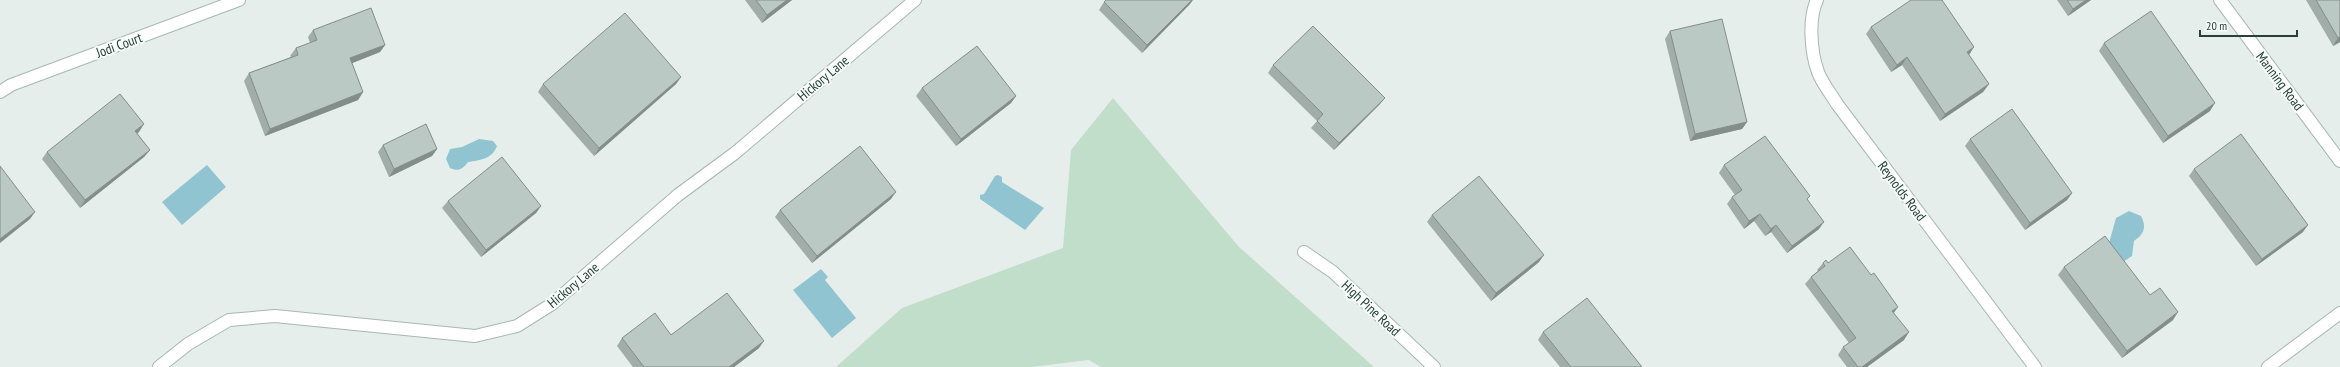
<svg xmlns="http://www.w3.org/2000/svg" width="2340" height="367" font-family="'PT Sans Narrow',sans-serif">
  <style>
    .green { fill: #c0deca }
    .water { fill: #91c4d1 }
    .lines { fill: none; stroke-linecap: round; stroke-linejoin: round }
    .street-casing { stroke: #a8b7b2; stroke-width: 14 }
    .street { stroke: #fff; stroke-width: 12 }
    .wall { fill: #a1ada9 }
    .shaded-wall { fill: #838d89 }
    .building { fill: #bbc9c4; stroke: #838d89 }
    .labels { text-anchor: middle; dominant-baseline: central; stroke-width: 4; stroke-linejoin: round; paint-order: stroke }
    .street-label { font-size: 14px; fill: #25413a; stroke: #f7fbf9 }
  </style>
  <rect width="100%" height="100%" fill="#e6eeeb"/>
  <!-- green -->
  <path class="green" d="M1113,98L1239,247L1374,367H1101L1089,360L1031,367H836L902,308L1063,248L1071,150Z"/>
  <!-- water -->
  <g class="water">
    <path d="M479,139L493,141L497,146C492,159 481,160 468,162C463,169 458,172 450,168L446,159L450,149L462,147Z"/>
    <path d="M207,165L226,187L182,225L162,202Z"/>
    <path d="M998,175L1002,177V182L1044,208L1025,230L980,199V195L984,194L995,176Z"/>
    <path d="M2129,211L2141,216C2147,227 2144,234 2134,241L2132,256L2123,262L2109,243L2116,218Z"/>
    <path d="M821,269L828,277L825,280L856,318L832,338L793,290Z"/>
  </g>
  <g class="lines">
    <!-- street casing -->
    <g class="street-casing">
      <g id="street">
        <path d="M1817,0C1808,19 1811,53 1818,72C1822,83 1831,94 1837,104L2035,367"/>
        <path d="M2220,0L2340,161"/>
        <path d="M0,92L11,85L239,0"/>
        <path d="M1304,252L1333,272L1434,367"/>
        <path d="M159,367L188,344L229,320L275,316L475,336L517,326L552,304L678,195L735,153L915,0"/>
        <path d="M2268,367L2340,313"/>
      </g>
    </g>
    <!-- street -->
    <use href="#street" class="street"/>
  </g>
  <!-- wall -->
  <g class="wall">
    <path d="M745,0H792L762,23Z"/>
    <path d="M2057,0H2091L2068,16Z"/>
    <path d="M2306,0H2340V42L2333,46Z"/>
    <path d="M1104,2L1190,4L1142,53L1099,10Z"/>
    <path d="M1871,27L1969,55L1989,84L1983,92L1940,121L1902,65L1891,72L1866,34Z"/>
    <path d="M313,30L385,45L380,52L352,63L363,92L358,100L265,136L244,81L249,73L291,57L290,56L296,48L310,43L308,37Z"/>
    <path d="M1670,31L1747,122L1742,129L1690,141L1665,39Z"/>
    <path d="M2104,43L2210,111L2163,143L2099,51Z"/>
    <path d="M1273,65L1385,98L1379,105L1334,150L1311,128L1317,121L1268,73Z"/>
    <path d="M681,77L676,84L594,156L538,92L543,84Z"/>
    <path d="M922,88L1016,96L1011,103L956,146L916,96Z"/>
    <path d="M139,132L137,133L150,150L144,157L80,208L42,159L47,152Z"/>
    <path d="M1970,139L2072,193L2067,200L2025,230L1965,146Z"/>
    <path d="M383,145L437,149L432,156L389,177L378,152Z"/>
    <path d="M1724,165L1808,200L1819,229L1787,253L1771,232L1765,236L1754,221L1744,229L1727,204L1732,197L1735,195L1719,173Z"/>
    <path d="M2194,169L2303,232L2256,266L2189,176Z"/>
    <path d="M891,199L812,263L775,217L780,210Z"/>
    <path d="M448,201L541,206L536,213L481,257L442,208Z"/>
    <path d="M1432,215L1539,262L1491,301L1427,222Z"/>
    <path d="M1823,263H1828L1894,313L1904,340L1867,367H1847L1838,355L1843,347L1849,343L1805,284L1811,277L1818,271L1817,270Z"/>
    <path d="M2064,267L2150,295L2173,320L2122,358L2058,275Z"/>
    <path d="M1543,332L1642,367H1560L1538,340Z"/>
    <path d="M622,338L759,348L734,367H633L617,346Z"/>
  </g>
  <!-- shaded-wall -->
  <g class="shaded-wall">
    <path d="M787,0H792L762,23L767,15Z"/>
    <path d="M1192,0H1193L1190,4L1142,53L1147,45Z"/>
    <path d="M2086,0H2091L2068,16L2073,9Z"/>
    <path d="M2340,37V42L2333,46L2338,38Z"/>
    <path d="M385,45L380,52L345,66L350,58Z"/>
    <path d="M1974,47L1969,55L1967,52Z"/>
    <path d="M1907,57L1902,65L1891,72L1897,65Z"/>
    <path d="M681,77L676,84L594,156L599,148Z"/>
    <path d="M1989,84L1983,92L1940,121L1945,114Z"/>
    <path d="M363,92L358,100L265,136L270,129Z"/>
    <path d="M1016,96L1011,103L956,146L961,139Z"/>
    <path d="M1385,98L1379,105L1334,150L1339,143Z"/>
    <path d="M2215,103L2210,111L2163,143L2168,136Z"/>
    <path d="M1747,122L1742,129L1690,141L1695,134Z"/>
    <path d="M144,124L139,132L130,139L135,131Z"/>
    <path d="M437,149L432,156L389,177L394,169Z"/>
    <path d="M150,150L144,157L80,208L85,200Z"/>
    <path d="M896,192L891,199L812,263L817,256Z"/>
    <path d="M2072,193L2067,200L2025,230L2030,223Z"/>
    <path d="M541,206L536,213L481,257L486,250Z"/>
    <path d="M35,212L30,219L0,243V239Z"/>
    <path d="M1760,214L1754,221L1744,229L1749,221Z"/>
    <path d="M1824,222L1819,229L1787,253L1792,246Z"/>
    <path d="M1776,225L1771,232L1765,236L1771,229Z"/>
    <path d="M2308,225L2303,232L2256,266L2262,259Z"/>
    <path d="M1544,255L1539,262L1491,301L1496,293Z"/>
    <path d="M1898,307L1893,314L1892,311Z"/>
    <path d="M2178,312L2173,320L2122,358L2127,351Z"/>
    <path d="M1909,332L1904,340L1867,367H1862Z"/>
    <path d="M764,341L759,348L734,367H729Z"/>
  </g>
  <!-- building -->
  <g class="building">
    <path d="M756,0H787L767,15Z"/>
    <path d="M1106,0H1192L1147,45L1104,2Z"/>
    <path d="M1911,0H1942L1974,47L1967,52L1989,84L1945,114L1907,57L1897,65L1871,27Z"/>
    <path d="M2067,0H2086L2073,9Z"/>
    <path d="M2316,0H2340V37L2338,38Z"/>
    <path d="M371,8L385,45L350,58L363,92L270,129L249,73L298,55L296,48L317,40L313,30Z"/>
    <path d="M2151,11L2215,103L2168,136L2104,43Z"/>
    <path d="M625,13L681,77L599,148L543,84Z"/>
    <path d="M1722,19L1747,122L1695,134L1670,31Z"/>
    <path d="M1313,26L1385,98L1339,143L1317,121L1323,114L1273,65Z"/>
    <path d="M977,46L1016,96L961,139L922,88Z"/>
    <path d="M120,94L144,124L135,131L150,150L85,200L47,152Z"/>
    <path d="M2012,109L2072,193L2030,223L1970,139Z"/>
    <path d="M426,124L437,149L394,169L383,145Z"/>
    <path d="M2241,134L2308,225L2262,259L2194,169Z"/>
    <path d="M1765,136L1810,196L1807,199L1824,222L1792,246L1776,225L1771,229L1760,214L1749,221L1732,197L1742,190L1724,165Z"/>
    <path d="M860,146L896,192L817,256L780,210Z"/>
    <path d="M502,157L541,206L486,250L448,201Z"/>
    <path d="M0,166L35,212L0,239Z"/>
    <path d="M1479,176L1544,255L1496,293L1432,215Z"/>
    <path d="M2105,236L2150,295L2160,288L2178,312L2127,351L2064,267Z"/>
    <path d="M1850,247L1871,275L1874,273L1898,307L1892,311L1909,332L1862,367H1858L1843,347L1856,338L1811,277L1825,266L1823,263L1826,260L1828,263Z"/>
    <path d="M727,293L764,341L729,367H644L622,338L655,313L671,335Z"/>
    <path d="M1587,298L1642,367H1571L1543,332Z"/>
  </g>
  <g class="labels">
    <!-- street labels -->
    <g class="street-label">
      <text transform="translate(119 45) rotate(-20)">Jodi Court</text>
      <text transform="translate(823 78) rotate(-40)">Hickory Lane</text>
      <text transform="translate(2280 81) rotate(53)">Manning Road</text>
      <text transform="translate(1902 191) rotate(53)">Reynolds Road</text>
      <text transform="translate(573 285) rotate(-40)">Hickory Lane</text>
      <text transform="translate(1371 308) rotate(43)">High Pine Road</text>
    </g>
  </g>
  <!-- scale -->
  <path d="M2200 30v6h97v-6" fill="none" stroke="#25413a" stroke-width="2"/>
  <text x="2206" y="30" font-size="12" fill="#25413a" stroke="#f7fbf9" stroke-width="3" paint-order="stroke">20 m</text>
</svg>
